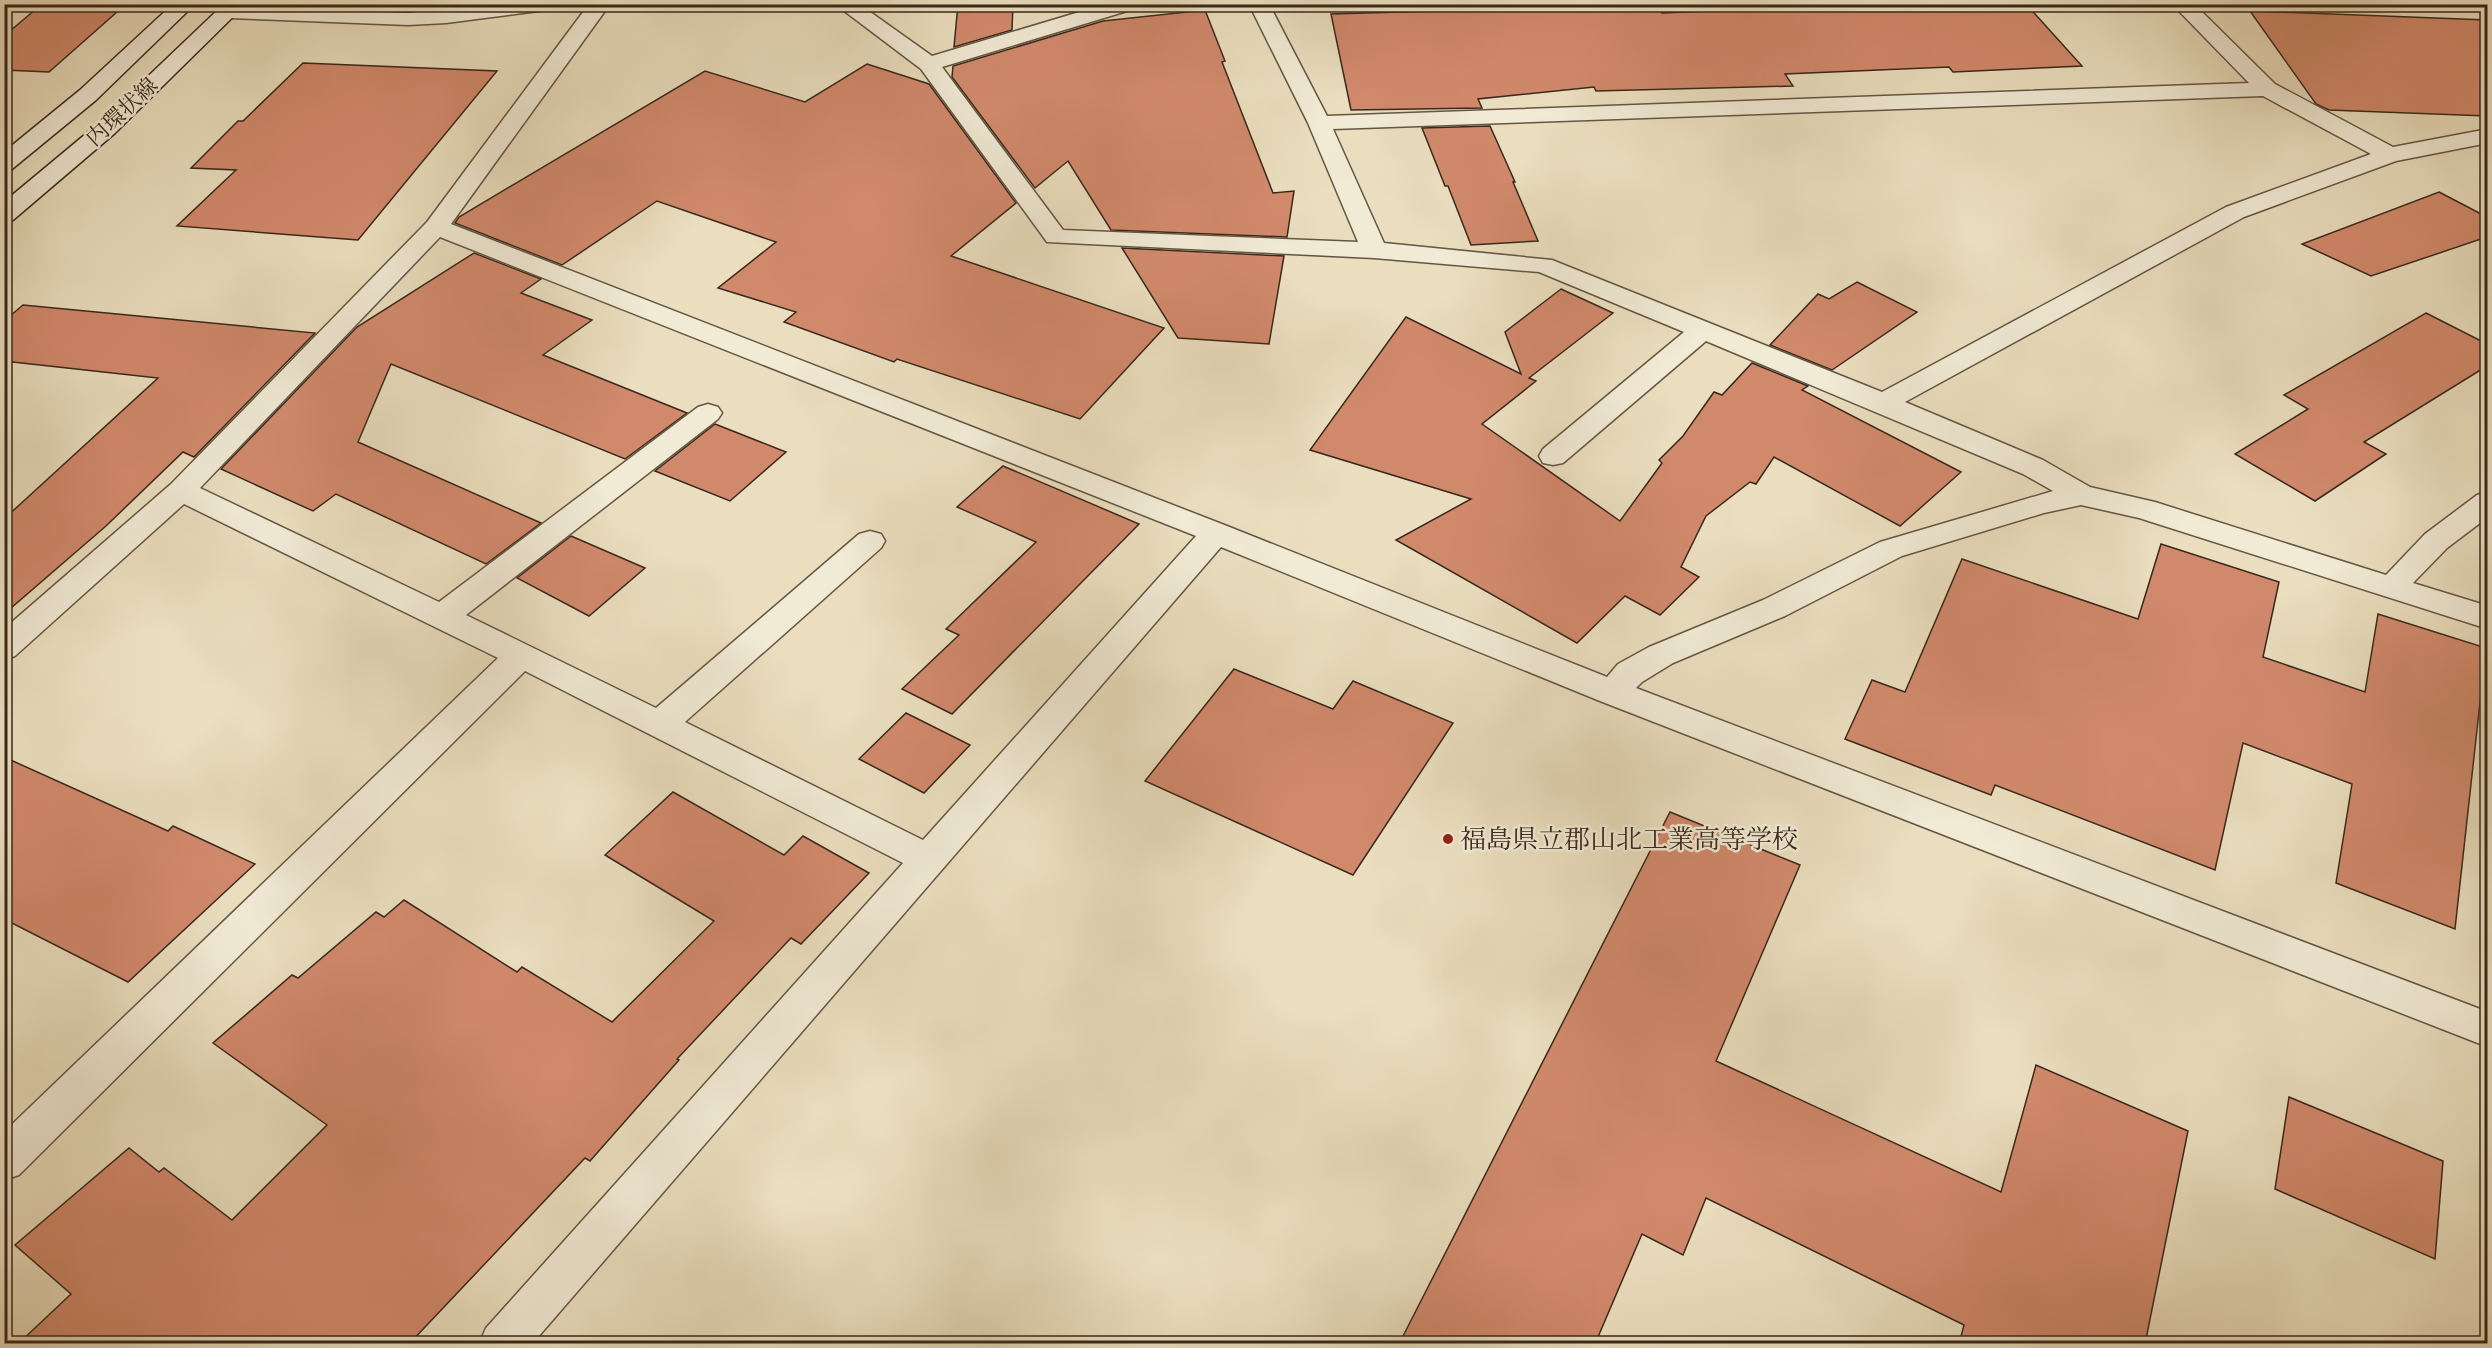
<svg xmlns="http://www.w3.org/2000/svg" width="2492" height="1348" font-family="Cardo,'Noto Serif JP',serif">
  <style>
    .building { fill: #d1896c; stroke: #39281b; stroke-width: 1.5 }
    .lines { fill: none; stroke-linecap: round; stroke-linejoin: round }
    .street-casing { stroke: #655644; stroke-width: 3 }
    .secondary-casing { stroke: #39281b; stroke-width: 3 }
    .street { fill: #f1ead5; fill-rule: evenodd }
    .secondary { fill: #f1ead5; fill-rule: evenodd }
    .poi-dot { fill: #8f2418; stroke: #f1ead5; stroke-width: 2 }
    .labels { text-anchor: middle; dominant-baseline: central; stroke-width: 5; stroke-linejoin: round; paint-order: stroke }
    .far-street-label { font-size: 22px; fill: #39281b; stroke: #f1ead5 }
    .poi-label { font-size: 26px; fill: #39281b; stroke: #f1ead5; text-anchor: start }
  </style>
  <rect width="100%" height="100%" fill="#eadebe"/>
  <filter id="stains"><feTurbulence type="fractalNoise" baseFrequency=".00333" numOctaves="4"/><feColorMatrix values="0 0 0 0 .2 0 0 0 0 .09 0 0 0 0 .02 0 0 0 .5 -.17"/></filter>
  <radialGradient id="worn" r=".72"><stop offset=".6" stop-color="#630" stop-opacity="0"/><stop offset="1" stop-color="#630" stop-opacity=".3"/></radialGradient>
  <!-- building -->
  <g class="building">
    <path d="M42,4H126L49,72L4,70V36Z"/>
    <path d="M958,4H1013L1012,30L954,47Z"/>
    <path d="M1467,4H1658L1662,13L1804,7L1803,4H1864L1866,8L1945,4H2026L2082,66L1953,72L1949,67L1785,74L1793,86L1596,91L1594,87L1478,99L1482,108L1351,110L1331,14L1469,10Z"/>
    <path d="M1205,10L1225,61L1222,62L1273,193L1294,191L1287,237L1111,230L1068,161L1035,188L952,77L953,66L1103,21Z"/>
    <path d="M2250,11L2487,20V116L2329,110L2316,104Z"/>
    <path d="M303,63L497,71L358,240L177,226L236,170L191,168L238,121H243Z"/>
    <path d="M867,64L929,84L1016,203L951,256L1164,328L1080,419L897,359L894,362L784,322L796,312L718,288L776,242L657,201L562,265L455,223L459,217L705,71L805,102Z"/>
    <path d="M1490,126L1515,182H1513L1538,241L1471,245L1448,186H1445L1422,128Z"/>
    <path d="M2439,192L2487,217V237L2371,276L2302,244Z"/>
    <path d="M1122,248L1284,256L1269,344L1178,338Z"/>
    <path d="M474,253L541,279L521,293L592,320L543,355L687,413L625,459L391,364L358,442L541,523L486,564L336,494L313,511L221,469L357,327Z"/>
    <path d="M1857,282L1917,312L1832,370L1770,345L1818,294L1829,299Z"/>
    <path d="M1561,289L1613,313L1529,378L1536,381L1482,424L1620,521L1662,463L1659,460L1683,436L1714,392L1722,395L1752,363L1808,386L1802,390L1961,472L1900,526L1774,457L1756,484L1750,482L1706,516L1681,567L1699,577L1660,615L1625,596L1577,643L1396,540L1471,499L1310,450L1406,317L1521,374L1505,332Z"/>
    <path d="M23,305L315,333L194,457L183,452L106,526L4,614V519L158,378L4,361V321Z"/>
    <path d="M2426,313L2487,344V366L2364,442L2386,454L2315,501L2235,454L2308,409L2284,395Z"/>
    <path d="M715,424L786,452L730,501L655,471Z"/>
    <path d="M1003,466L1139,524L952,714L902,689L959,635L946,629L1036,542L957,507Z"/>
    <path d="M571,536L645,568L589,616L517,578Z"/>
    <path d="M2161,544L2279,582L2263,657L2365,692L2378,614L2486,648L2455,929L2336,883L2352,784L2243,743L2215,870L1995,785L1991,795L1845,739L1872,680L1905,692L1962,559L2138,619Z"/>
    <path d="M1234,669L1333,709L1353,681L1453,723L1353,875L1145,781Z"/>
    <path d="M906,713L970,745L924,793L859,759Z"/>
    <path d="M4,757L168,831L173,826L255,864L128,982L4,919Z"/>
    <path d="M673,792L784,855L803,836L869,873L801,944L791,938L677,1059L679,1060L590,1161L585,1158L409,1344H18L71,1294L15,1245L129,1148L159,1172L164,1168L232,1220L327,1125L213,1043L292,975L298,978L376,912L384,917L404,900L517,972L522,967L612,1022L714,921L605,855Z"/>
    <path d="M1670,812L1800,865L1716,1061L2001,1192L2036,1065L2188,1131L2145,1344H1959L1964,1325L1706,1198L1683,1255L1642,1234L1595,1344H1399Z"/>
    <path d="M2289,1097L2443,1161L2435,1259L2275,1189Z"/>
  </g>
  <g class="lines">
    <!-- street casing -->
    <g class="street-casing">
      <g id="street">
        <path d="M495,4H556L553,8L546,10L446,23L408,25L229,18L222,16L219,12L222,8L229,6L408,13Z"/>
        <path d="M589,4H610L451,224L1227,526L1607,677L1618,664L1649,647L1763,600L1880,542L2053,491L2023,474L1706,341L1563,463L1553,465L1543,463L1539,456L1543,449L1684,332L1539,272L1374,258L1047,242L921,69L835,4H859L932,56L1106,4H1140L1137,8L942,67L1063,230L1358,242L1308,123L1249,4H1269L1327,116L2249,83L2172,4H2194L2275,84L2393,147L2488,129V143L2396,161L2244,217L1905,402L2043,460L2090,487L2155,502L2386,575L2425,534L2477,495L2488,492V517L2447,548L2413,583L2488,606V629L2139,518L2081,505L2044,513L1902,556L1785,616L1673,663L1642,682L1636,688L2488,1012V1047L1600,701L1221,547L532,1344H479L486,1328L903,863L525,671L19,1175L4,1180V1132L498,658L184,504L15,656L4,660V629L171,484L427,222ZM2263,96L2371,154L2226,207L1882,392L1552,260L1384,243L1333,129ZM440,237L1196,536L923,840L685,722L881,548L885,541L881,534L870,531L859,534L656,708L466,615L718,419L722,413L718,407L708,404L698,407L439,602L200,488Z"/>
      </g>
    </g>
    <!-- secondary casing -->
    <g class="secondary-casing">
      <g id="secondary">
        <path d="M173,4H195L96,100L12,169L4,171V152L80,90Z"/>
        <path d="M224,4H246L115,133L13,220L4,222V202L99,123Z"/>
      </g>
    </g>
    <!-- street -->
    <use href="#street" class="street"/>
    <!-- secondary -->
    <use href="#secondary" class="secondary"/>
  </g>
  <!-- markers -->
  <circle class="poi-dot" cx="1448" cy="839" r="6"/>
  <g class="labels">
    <!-- far-street labels -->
    <g class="far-street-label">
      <text transform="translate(122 112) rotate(-43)">内環状線</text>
    </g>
    <!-- poi labels -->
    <g class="poi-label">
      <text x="1460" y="839">福島県立郡山北工業高等学校</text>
    </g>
  </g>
  <!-- margin -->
  <rect width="2492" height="1348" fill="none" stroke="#eadebe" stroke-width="24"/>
  <rect x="6" y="6" width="2480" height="1336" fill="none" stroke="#39281b" stroke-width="3"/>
  <rect x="12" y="12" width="2468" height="1324" fill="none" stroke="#39281b" stroke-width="1.5"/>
  <rect width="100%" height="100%" filter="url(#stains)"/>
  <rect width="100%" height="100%" fill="url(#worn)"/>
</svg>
